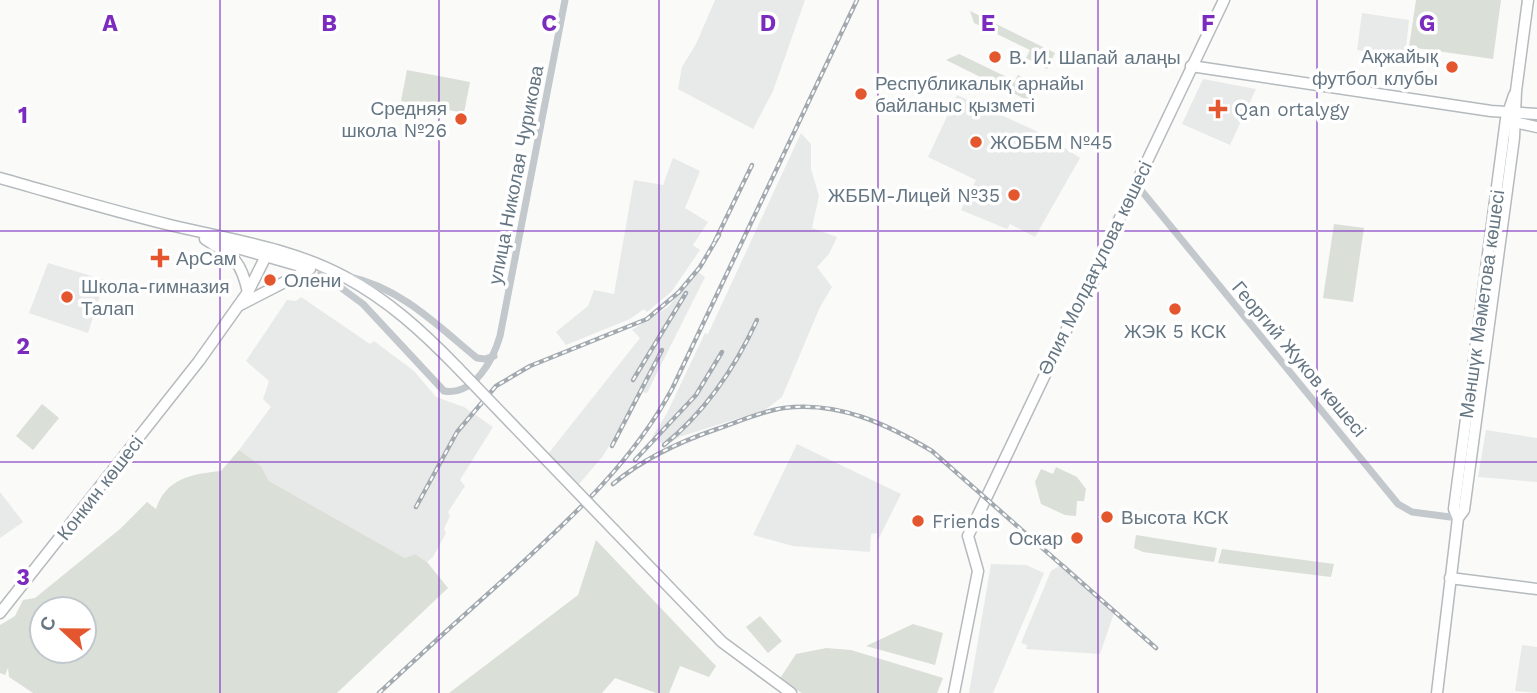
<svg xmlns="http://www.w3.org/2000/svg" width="1537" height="693" font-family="'Work Sans',sans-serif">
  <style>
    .built { fill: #e8e9e9 }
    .green { fill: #dadfd7; fill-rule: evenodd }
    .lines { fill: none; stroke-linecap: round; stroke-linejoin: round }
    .major-casing { stroke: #b5babe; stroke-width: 13 }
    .minor { stroke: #c3c8cc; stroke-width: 7 }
    .major { stroke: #fff; stroke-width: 10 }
    .rail-casing { stroke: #a2aab0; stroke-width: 4.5 }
    .rail { stroke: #fff; stroke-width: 2; stroke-dasharray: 5; stroke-linecap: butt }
    .major-bridge-casing { stroke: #b5babe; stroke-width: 13; stroke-linecap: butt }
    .major-bridge { stroke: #fff; stroke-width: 10 }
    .grid { fill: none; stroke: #7b2cbf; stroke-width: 2; stroke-opacity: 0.55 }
    .poi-dot { fill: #e4572e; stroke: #fff; stroke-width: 2.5 }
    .labels { text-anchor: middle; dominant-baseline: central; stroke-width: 7; stroke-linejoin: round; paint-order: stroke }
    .poi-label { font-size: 19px; fill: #657683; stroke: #fff; text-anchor: start }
    .street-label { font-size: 19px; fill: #657683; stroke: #fff }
    .grid-label { font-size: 23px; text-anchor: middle; font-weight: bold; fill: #7b2cbf; stroke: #fff; stroke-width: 7; stroke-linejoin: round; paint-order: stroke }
  </style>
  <rect width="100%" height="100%" fill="#fafaf8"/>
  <!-- built -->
  <g class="built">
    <path d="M715,0H805L773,91L753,129L678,89L682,67L696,44Z"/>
    <path d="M1362,13L1409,20L1405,58L1357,50Z"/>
    <path d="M1203,79L1256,89L1230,145L1182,124Z"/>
    <path d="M957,95L1045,135L1080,158L1035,237L1010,224L1007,229L961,210L976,180L928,157Z"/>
    <path d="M801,133L811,144V169L819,196L812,228L837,237L829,254L817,267L832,287L820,307L782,397L765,410L679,437L665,446L652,437L667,413L705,333L708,334Z"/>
    <path d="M673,158L700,171L685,208L708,222L693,245L700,250L672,291L647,312L644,309L630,319L566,345L556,332L588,306L594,290L614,294L634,180L663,185Z"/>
    <path d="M48,263L105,280L88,333L29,313Z"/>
    <path d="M698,272L705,277L647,393L642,392L603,456L579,484L548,454L640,338L632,330L668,307Z"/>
    <path d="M301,297L370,344L374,341L414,371L436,397L464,407L493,427L460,480L465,486L448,512L450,516L444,529L446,533L433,557L427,562L415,554L405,558L269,481L261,466L239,450L271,407L263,399L269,381L246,361L287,300L296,301Z"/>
    <path d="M1486,430L1537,438V482L1478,477Z"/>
    <path d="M797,444L901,494L878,540V551L877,533L871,534L870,552L793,546L753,535Z"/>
    <path d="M0,492L23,522L0,538Z"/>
    <path d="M1064,563L1115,610L1100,654L1026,649L1027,645L1021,643L1051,571Z"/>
    <path d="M991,564L1026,565L1044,573L993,693H969Z"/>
    <path d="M1522,645L1537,647V693L1515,691Z"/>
  </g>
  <!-- green -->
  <g class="green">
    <path d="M1416,0H1501L1493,59L1409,47Z"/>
    <path d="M970,11L1055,53L1047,69L1026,58L1030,50L974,23Z"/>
    <path d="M959,54L1015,81L1018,75L1039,85L1031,102L946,60Z"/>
    <path d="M407,70L470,82L464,113L401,101Z"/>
    <path d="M1334,224L1364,228L1353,302L1323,298Z"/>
    <path d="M42,404L59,418L33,450L16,436Z"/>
    <path d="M239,450L261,466L269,481L405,558L415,554L427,562L448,588L337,693H33L9,677L8,668L5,675L0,673V625L15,616L23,600L35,598L120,529L147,502L156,509C166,478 192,474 221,471ZM42,609H84V651H42Z"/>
    <path d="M1056,467L1077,477L1086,489L1084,501H1077L1076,516L1065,515L1041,504L1035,482L1041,469L1053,474Z"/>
    <path d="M1136,535L1217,548L1214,562L1143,552L1134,548Z"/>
    <path d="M596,540L716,666L709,677L680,666L669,693H656L615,678L602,693H449L578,595Z"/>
    <path d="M1222,549L1334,564L1331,577L1218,563Z"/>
    <path d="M760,616L782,641L768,653L746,627Z"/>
    <path d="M913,624L943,633L935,665L866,646Z"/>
    <path d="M826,648L851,650L943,678L937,693H802L779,680L796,654Z"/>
  </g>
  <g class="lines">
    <!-- major casing -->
    <g class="major-casing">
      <g id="major">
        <path d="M1191,66L1491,111L1537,114"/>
        <path d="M1510,121L1537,127"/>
        <path d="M0,178C57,194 113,211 170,225C228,239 292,248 345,277C388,300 422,331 457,367"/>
        <path d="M205,239C233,257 240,258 248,292"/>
        <path d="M220,243L307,268"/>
        <path d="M240,305L310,269"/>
        <path d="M1458,518L1454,509L1506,119L1514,95"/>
        <path d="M614,530L722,642L791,693"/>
        <path d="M1450,578L1537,589"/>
        <path d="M0,613L199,361L248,292L268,252"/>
        <path d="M954,693L978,571L968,536L1224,0"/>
        <path d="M1437,693L1458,518L1464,510L1514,138L1516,91L1528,0"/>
      </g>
    </g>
    <!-- minor -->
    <g class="minor">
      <path d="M1136,184L1398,504L1412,512L1458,518"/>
      <path d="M321,273L363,304L444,391C474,396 493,360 500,336L565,0"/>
      <path d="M350,277C401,288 438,326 477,358L485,359L494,356"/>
    </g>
    <!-- major -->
    <use href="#major" class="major"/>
    <!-- rail casing -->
    <g class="rail-casing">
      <g id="rail">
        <path d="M715,241L752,165"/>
        <path d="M633,380L686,293"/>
        <path d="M664,445C705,412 735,368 757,320"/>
        <path d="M612,446L662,350"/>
        <path d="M635,460L696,395L722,352"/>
        <path d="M613,484C644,458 679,442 717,429C738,422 762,411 784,408C838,401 887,424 932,451L1156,648"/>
        <path d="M416,507L457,432L496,386L530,366L647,319L679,292L700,267L719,235"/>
        <path d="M379,693C422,653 466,613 510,574C571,518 632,463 672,389L857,0"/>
      </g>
    </g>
    <!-- rail -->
    <use href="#rail" class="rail"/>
    <!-- major-bridge casing -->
    <g class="major-bridge-casing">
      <path id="major-bridge" d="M457,367L614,530"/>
    </g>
    <!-- major-bridge -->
    <use href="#major-bridge" class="major-bridge"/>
  </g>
  <!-- grid -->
  <path class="grid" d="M220,0V693M439,0V693M659,0V693M878,0V693M1098,0V693M1317,0V693M0,231H1537M0,462H1537"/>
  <!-- markers -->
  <g class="poi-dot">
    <circle cx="995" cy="57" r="7"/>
    <circle cx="1452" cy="67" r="7"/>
    <circle cx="861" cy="94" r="7"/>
    <path d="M1214.5 98.5h7v7h7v7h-7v7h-7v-7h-7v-7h7z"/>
    <circle cx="461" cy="119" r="7"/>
    <circle cx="976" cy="142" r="7"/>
    <circle cx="1014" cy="195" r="7"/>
    <path d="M156.5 247.5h7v7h7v7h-7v7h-7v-7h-7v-7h7z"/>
    <circle cx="270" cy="280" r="7"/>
    <circle cx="67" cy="297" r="7"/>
    <circle cx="1175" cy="309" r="7"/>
    <circle cx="1107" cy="517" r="7"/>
    <circle cx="918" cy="521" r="7"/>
    <circle cx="1077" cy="538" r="7"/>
  </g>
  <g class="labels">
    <!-- poi labels -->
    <g class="poi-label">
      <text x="1438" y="56" text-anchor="end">Ақжайық<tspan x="1438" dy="22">футбол клубы</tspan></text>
      <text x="1009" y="57">В. И. Шапай алаңы</text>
      <text x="875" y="83">Республикалық арнайы<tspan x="875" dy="22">байланыс қызметі</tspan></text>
      <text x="447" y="108" text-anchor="end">Средняя<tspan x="447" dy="22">школа №26</tspan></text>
      <text x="1234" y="109">Qan ortalygy</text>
      <text x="990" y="142">ЖОББМ №45</text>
      <text x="1000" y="195" text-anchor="end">ЖББМ-Лицей №35</text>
      <text x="176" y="258">АрСам</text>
      <text x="284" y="280">Олени</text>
      <text x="81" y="286">Школа-гимназия<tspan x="81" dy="22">Талап</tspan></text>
      <text x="1175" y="331" text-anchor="middle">ЖЭК 5 КСК</text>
      <text x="1121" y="517">Высота КСК</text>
      <text x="932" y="521">Friends</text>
      <text x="1063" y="538" text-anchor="end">Оскар</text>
    </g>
    <!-- street labels -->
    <g class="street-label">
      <text transform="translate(516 175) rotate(-79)">улица Николая Чурикова</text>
      <text transform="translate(1095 268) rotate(-64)">Әлия Молдағұлова көшесі</text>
      <text transform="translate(1482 304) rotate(-82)">Мәншүк Мәметова көшесі</text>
      <text transform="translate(1299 359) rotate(50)">Георгий Жуков көшесі</text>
      <text transform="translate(100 488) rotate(-52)">Конкин көшесі</text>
    </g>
  </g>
  <g class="grid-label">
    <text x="110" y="31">A</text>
    <text x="329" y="31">B</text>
    <text x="549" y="31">C</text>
    <text x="768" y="31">D</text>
    <text x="988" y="31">E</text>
    <text x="1208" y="31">F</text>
    <text x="1427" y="31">G</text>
    <text x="23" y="123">1</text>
    <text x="23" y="354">2</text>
    <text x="23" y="585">3</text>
  </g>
  <!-- north arrow -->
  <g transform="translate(63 630) rotate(292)"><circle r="33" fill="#ffffff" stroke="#c1c8cd" stroke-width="2"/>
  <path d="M0-5L12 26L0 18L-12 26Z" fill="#e4572e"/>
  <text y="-10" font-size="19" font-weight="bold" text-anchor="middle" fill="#657683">С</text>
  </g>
</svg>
